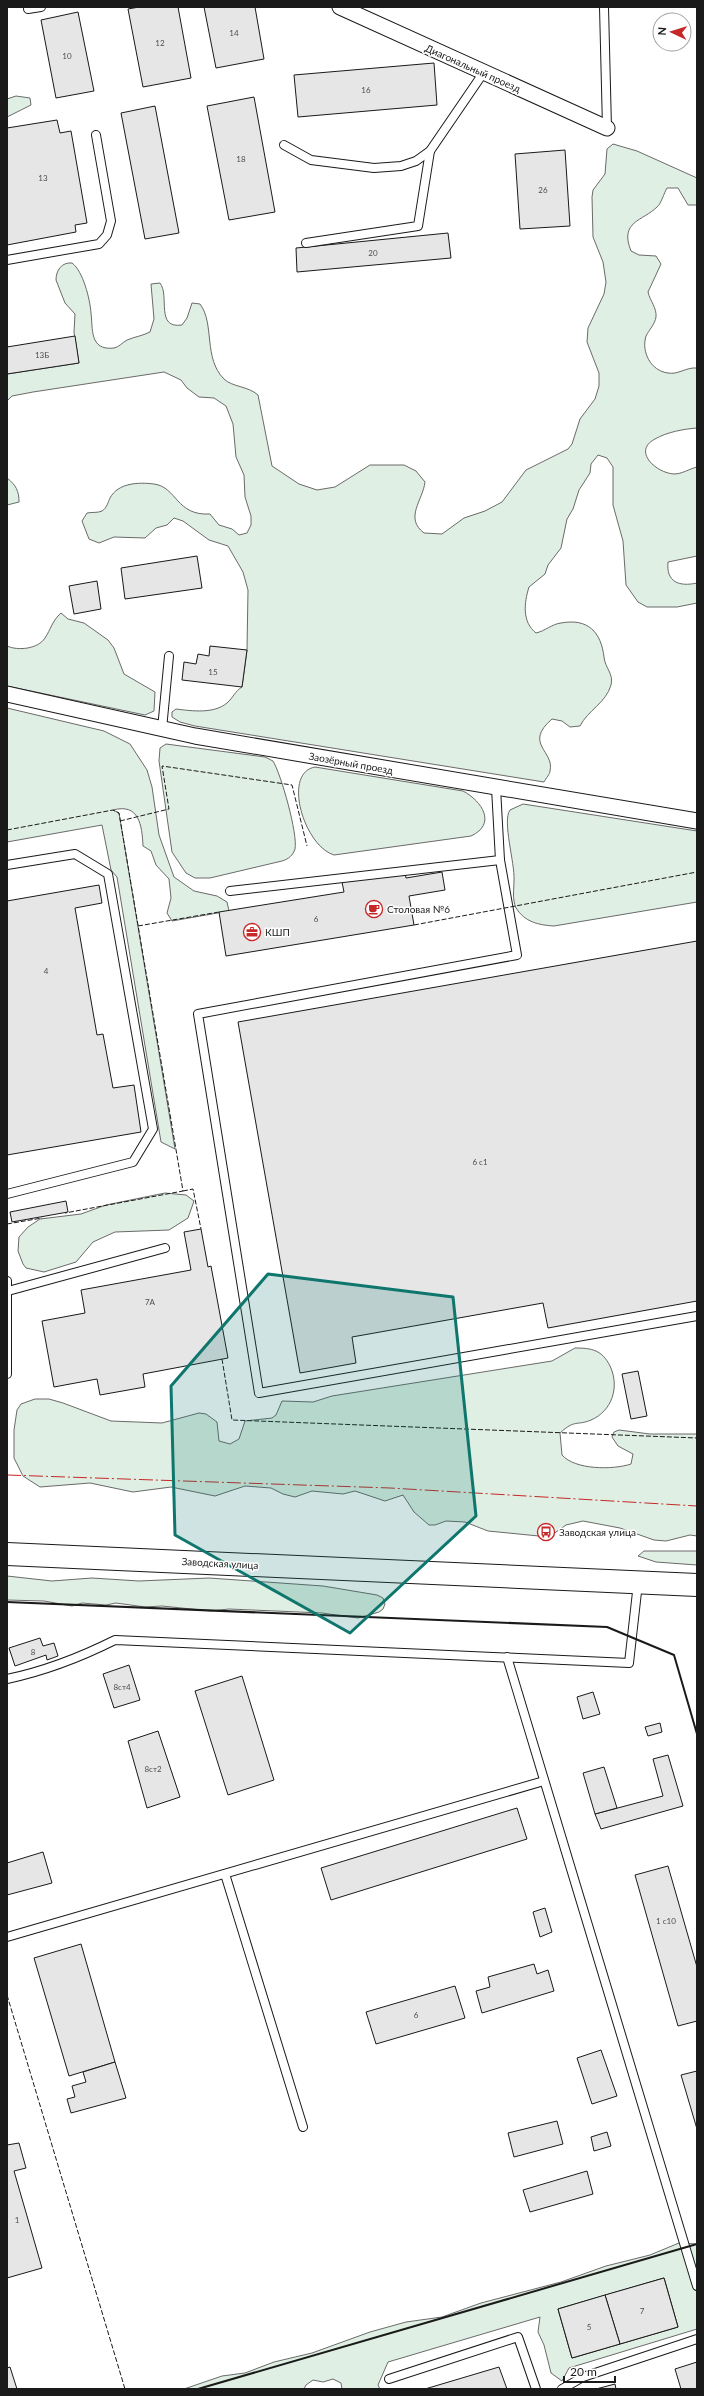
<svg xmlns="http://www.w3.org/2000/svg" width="704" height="2396" font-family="Lato,sans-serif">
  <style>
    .green { fill: #e0efe3; stroke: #6a6a6a }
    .building { fill: #e6e6e6; stroke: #1a1a1a }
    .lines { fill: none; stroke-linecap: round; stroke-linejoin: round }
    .lane-casing { stroke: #1a1a1a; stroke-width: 10 }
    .street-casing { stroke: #1a1a1a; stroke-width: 17 }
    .secondary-casing { stroke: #1a1a1a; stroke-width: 24 }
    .lane { stroke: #fff; stroke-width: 8 }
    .street { stroke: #fff; stroke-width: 15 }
    .secondary { stroke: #fff; stroke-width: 22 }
    .fence { stroke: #1a1a1a; stroke-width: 1; stroke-dasharray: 5 2; stroke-linecap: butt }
    .wall { stroke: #1a1a1a; stroke-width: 2 }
    .power { stroke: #c62828; stroke-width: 1; stroke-dasharray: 14 3 2 3; stroke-linecap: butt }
    .marked { fill: #0f766e; fill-opacity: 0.2; stroke: #0f766e; stroke-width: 3; stroke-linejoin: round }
    .labels { text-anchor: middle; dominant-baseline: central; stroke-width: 3; stroke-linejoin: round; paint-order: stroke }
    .number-label { font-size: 8px; fill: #4d4d4d }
    .street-label { font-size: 10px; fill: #1a1a1a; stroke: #fff }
    .poi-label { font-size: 10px; fill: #1a1a1a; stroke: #fff; text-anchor: start }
  </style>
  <rect width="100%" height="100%" fill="#fff"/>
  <!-- green -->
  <g class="green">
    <path d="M16,96L30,98L31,105L7,117V99Z"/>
    <path d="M613,144L637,151L697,178V205H688L678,188H667C664,193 661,204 657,207C643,221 619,221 631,251L639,255L656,256L661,264L648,292C650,301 657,308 656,317C655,324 649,330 646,336C641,352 651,371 668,373C678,375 686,367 697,368V428C684,429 667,432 655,439C632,451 656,473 674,474C682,474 689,469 697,467V556L668,562C666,582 679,587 697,583V603L677,607H647L638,602L626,585L623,541L613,505V467L607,458L598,455L591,464L590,473L579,490L573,509L567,519L561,548L548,565L545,574L529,587C524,603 522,622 536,633C545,631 552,624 561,623C588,618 601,632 604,657C605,668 614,674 611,685C606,703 588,710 580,726L570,727L562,721L552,719C523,744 555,751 550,771C550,774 546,778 544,782L195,726L180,722L172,717V712L176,709C192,711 214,714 227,703C233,698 235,691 242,687L247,650L248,590L243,572L228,546L209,540L183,521L174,518L167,525L156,528L145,538L114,537L99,543L89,539L82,521L87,513C92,512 98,513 102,511C107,508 108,502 110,498C118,483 138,482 154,484C177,487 176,516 210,514L219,525L232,529L239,535L247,533L251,525V516L245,497L244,475L236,457L233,424L226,406L214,398L199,397L187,388L181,380L164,372L33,392L12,396L7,401V374L79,363L74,332L75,314L65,303L56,280C56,270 62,262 72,263C83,271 90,299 91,313C93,328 89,351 114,348C119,347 122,343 127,340C134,337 142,336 150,332L154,319L151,284L160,283C170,296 155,329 182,325L187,318L192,303L200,304C215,324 203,358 224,379C232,387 248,386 258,395L272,466L299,484L317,490L335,487L370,465H404L416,471L425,482C423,500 404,518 424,533L442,534L464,518L485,511L502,502L526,470L568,449L572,444L580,419L595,399L599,386V373L587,342L588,328L604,294L606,282L603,262L593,237L592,197L593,190L605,174L607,149Z"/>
    <path d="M7,478C16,485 19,491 19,502L7,505Z"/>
    <path d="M61,613L68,619L84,623L108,640L114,648L124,674L155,692L154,711L145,715L7,686V646C18,651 38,649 45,638C51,629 52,621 61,613Z"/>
    <path d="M7,708L104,731L130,744L147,770L152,787L159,835L174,877L194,891L217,896L227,902L229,911L172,921L167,913L171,898L169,879L156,865L151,851L143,846C142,825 139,803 113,810L119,813L175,1149L161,1142L117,877L111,870L102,825L7,842Z"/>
    <path d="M166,744L265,757L273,761C281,774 298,834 295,849C293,855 289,859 282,861L210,878H195L186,873L172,852L159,761L160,748Z"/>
    <path d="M315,767L463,791C482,801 497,824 471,836L334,855C304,846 282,773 315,767Z"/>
    <path d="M523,804L697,831V902L554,926C538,925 525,922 516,908C512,899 514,889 514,880C515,863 502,821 510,810Z"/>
    <path d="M165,1193L186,1195L194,1201L188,1218L169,1230L115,1232L93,1242L76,1262L44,1272L26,1268L23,1264L18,1251L19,1237L28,1227L40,1219L81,1214L106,1205Z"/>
    <path d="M575,1348C592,1348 602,1350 610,1366C620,1387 612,1411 591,1420C577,1426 575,1419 560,1433L562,1455C575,1470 613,1470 631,1464L633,1454L618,1446L612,1437L614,1432L619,1430L650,1434H697V1536L690,1535L666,1541L654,1540L620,1528L583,1521L566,1525L549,1537L488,1531L465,1522L446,1521L435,1525H429L414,1512L403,1495L385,1501L355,1491L343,1494L312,1491L295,1497L283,1494L271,1488L245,1486L215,1496L171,1487L133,1492L90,1483L40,1487L23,1476L14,1458V1430L17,1410L21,1404L35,1399H49L63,1403L111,1421L162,1423L199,1413L206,1414L217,1422L219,1441L230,1444L239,1439L245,1421L272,1418L276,1415L282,1401L313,1402L332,1396L552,1361Z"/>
    <path d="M644,1551H697V1565L656,1562L638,1556Z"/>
    <path d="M7,1576L52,1581L92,1578L139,1581L209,1578L323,1586L377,1595L383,1598L385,1604L383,1609L379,1612L358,1618L322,1613L229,1609L211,1611L162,1606L145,1607L116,1603L106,1605L82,1603L72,1606L44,1601L7,1600Z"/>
    <path d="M679,2243L697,2244V2329L569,2368L562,2381L551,2373L544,2345L538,2332L540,2317L388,2362L378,2385L380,2389H342L341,2383L333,2379L323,2382L313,2380L306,2385L304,2389H184L222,2376L245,2373L274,2362L312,2353L370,2332L406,2322L442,2317L481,2303L561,2282L606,2266L650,2255Z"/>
  </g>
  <!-- building -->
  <g class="building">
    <path d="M139,7H178L191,78L143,87L128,9Z"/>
    <path d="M204,7H255L264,59L216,68Z"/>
    <path d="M78,12L94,91L56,98L41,20Z"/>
    <path d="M434,63L437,105L298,117L294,75Z"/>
    <path d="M254,97L275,212L229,220L207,106Z"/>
    <path d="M155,106L179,233L145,239L121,113Z"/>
    <path d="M57,120L60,133L71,131L87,223L75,225L76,232L7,245V128Z"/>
    <path d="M565,150L570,226L520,229L515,154Z"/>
    <path d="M448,233L451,258L297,272L296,248Z"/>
    <path d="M75,336L79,363L7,374V347Z"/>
    <path d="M197,556L202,588L125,599L121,568Z"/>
    <path d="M97,581L101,609L74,614L69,586Z"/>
    <path d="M210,646L247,650L242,687L182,680L184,662L196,664L198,654L209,656Z"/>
    <path d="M405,872L406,878L442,872L445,890L409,896L414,925L226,956L219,912L344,892L342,882Z"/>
    <path d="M99,885L102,903L75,908L97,1035L103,1034L113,1088L134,1085L141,1132L7,1155V901Z"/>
    <path d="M697,941V1301L548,1328L543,1303L352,1337L356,1363L300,1373L238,1022Z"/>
    <path d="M66,1201L68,1212L12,1222L10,1212Z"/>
    <path d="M201,1229L208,1267L211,1266L228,1358L143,1374L145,1387L100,1395L97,1379L54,1387L42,1321L85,1313L81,1290L191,1270L184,1232Z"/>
    <path d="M638,1371L647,1416L631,1419L622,1374Z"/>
    <path d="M40,1638L43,1646L54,1643L58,1656L47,1660L46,1655L15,1666L9,1648Z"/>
    <path d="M129,1665L140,1700L114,1708L103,1674Z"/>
    <path d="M242,1676L274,1780L228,1795L195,1691Z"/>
    <path d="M593,1692L600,1714L583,1719L577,1697Z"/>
    <path d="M660,1723L662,1732L648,1736L645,1727Z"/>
    <path d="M158,1731L180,1797L147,1808L128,1741Z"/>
    <path d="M668,1755L683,1806L601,1829L595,1814L663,1796L653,1759Z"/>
    <path d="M604,1767L617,1808L595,1814L583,1773Z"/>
    <path d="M517,1808L527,1839L331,1900L321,1868Z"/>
    <path d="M43,1852L52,1883L7,1895V1863Z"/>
    <path d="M668,1866L697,1967V2021L678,2026L635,1875Z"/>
    <path d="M545,1908L552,1932L540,1937L533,1912Z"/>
    <path d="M81,1944L115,2062L69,2076L34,1958Z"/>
    <path d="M534,1964L537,1974L548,1970L554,1991L482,2013L476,1991L490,1987L488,1977Z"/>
    <path d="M455,1986L465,2018L376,2044L366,2012Z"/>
    <path d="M601,2050L617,2096L592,2104L577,2058Z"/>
    <path d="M115,2062L126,2098L71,2113L67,2099L75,2097L72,2086L86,2082L83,2072Z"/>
    <path d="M697,2071V2129L681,2075Z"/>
    <path d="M557,2121L563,2144L514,2157L508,2133Z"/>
    <path d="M607,2132L611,2146L594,2151L591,2137Z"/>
    <path d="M19,2143L26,2168L14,2171L42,2268L7,2278V2145Z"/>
    <path d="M587,2171L593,2194L530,2212L523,2190Z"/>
    <path d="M664,2278L678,2327L572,2358L558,2309Z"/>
    <path d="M664,2278L678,2327L620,2344L605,2295Z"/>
    <path d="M605,2295L620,2344L572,2358L558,2309Z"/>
    <path d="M697,2362V2389H681L675,2369Z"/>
    <path d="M10,2367L17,2389H7V2368Z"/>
    <path d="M499,2367L507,2389H425Z"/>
    <path d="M615,2384L616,2389H596Z"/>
  </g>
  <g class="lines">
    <!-- lane casing -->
    <g class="lane-casing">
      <g id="lane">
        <path d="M604,7L607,128"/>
        <path d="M28,9L41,7"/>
        <path d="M284,145L311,160L374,168L401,166L416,161L430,151"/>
        <path d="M306,243L418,226L430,151L484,72"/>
        <path d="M7,260L99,244L107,235L111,221L96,135"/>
        <path d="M162,729L169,656"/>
        <path d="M496,788L500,860L517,955L198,1014L259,1393L697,1316"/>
        <path d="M7,865L75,854L108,874L153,1129L133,1162L7,1194"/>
        <path d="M230,891L500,860"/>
        <path d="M7,1281V1374"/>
        <path d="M8,1291L165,1248"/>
        <path d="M507,1657L697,2286"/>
        <path d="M7,1679C45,1671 79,1658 115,1640L629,1663L638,1583"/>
        <path d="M225,1874L303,2127"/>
        <path d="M7,1937L544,1781"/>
        <path d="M389,2379L518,2337L536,2389"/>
        <path d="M562,2389L583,2377L697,2339"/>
      </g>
    </g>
    <!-- street casing -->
    <g class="street-casing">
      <g id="street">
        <path d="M340,7L607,128"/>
        <path d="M7,694L195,736L697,821"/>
      </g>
    </g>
    <!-- secondary casing -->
    <g class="secondary-casing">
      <path id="secondary" d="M7,1554L697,1585"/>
    </g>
    <!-- lane -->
    <use href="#lane" class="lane"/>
    <!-- street -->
    <use href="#street" class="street"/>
    <!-- secondary -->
    <use href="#secondary" class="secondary"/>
    <!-- fence -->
    <g class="fence">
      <path d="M120,821L169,809L162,766L292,785L307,846"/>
      <path d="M7,830L113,810L119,813L183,1191L65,1213"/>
      <path d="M414,925L697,872"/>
      <path d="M138,926L219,912"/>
      <path d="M183,1191L193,1189L201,1229"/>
      <path d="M7,1224L42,1218"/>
      <path d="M222,1359L232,1420L697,1438"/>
      <path d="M7,1995L125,2389"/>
    </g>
    <!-- wall -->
    <g class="wall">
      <path d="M7,1602L607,1627L674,1655L697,1734"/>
      <path d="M198,2389L697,2244"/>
    </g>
    <!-- power -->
    <path class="power" d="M7,1475L390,1488L697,1506"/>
  </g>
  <!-- marked area -->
  <path class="marked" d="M268,1274L453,1297L476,1516L350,1633L175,1535L171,1386Z"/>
  <!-- icons -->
  <defs>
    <g id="cafe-ring" transform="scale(0.9)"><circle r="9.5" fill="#fff" stroke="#c62828" stroke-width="1.5"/><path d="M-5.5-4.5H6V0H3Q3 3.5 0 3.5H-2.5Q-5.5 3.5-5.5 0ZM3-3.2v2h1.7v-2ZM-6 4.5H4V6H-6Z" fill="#c62828"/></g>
    <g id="office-ring" transform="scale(0.9)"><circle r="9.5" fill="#fff" stroke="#c62828" stroke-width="1.5"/><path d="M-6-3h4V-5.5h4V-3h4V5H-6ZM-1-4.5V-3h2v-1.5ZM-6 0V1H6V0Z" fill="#c62828"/></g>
    <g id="bus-ring" transform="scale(0.9)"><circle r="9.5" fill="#fff" stroke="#c62828" stroke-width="1.5"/><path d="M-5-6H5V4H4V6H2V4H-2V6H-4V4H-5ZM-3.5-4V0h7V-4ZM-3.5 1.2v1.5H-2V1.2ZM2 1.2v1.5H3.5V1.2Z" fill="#c62828"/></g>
  </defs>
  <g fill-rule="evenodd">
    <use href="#cafe-ring" x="374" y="909"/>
    <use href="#office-ring" x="252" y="932"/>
    <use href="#bus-ring" x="546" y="1532"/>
  </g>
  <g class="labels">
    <!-- number labels -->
    <g class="number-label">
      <text x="234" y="33">14</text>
      <text x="160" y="43">12</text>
      <text x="67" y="56">10</text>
      <text x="366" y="90">16</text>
      <text x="241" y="159">18</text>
      <text x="43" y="178">13</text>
      <text x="543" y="190">26</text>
      <text x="373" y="253">20</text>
      <text x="42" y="355">13Б</text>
      <text x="213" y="672">15</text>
      <text x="316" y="919">6</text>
      <text x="46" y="971">4</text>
      <text x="480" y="1162">6 с1</text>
      <text x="150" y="1302">7А</text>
      <text x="33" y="1652">8</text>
      <text x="122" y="1687">8ст4</text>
      <text x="153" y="1769">8ст2</text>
      <text x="666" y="1921">1 с10</text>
      <text x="416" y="2015">6</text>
      <text x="17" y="2220">1</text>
      <text x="642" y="2311">7</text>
      <text x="589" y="2327">5</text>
    </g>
    <!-- street labels -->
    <g class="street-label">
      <text transform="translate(473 68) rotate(24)">Диагональный проезд</text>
      <text transform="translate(351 763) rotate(10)">Заозёрный проезд</text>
      <text transform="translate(220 1563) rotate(3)">Заводская улица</text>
    </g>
    <!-- poi labels -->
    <g class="poi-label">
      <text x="387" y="909">Столовая №6</text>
      <text x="265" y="932">КШП</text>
      <text x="559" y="1532">Заводская улица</text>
    </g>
  </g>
  <!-- border -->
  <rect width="704" height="2396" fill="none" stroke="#1a1a1a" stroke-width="16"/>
  <!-- north arrow -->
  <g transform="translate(672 32) rotate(274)"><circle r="19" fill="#ffffff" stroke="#a3a3a3"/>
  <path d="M0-3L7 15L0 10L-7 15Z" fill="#c62828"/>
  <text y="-6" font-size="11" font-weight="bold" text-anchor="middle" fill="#1a1a1a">N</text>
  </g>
  <!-- scale -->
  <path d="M564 2376v6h51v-6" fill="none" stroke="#1a1a1a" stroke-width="2"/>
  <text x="570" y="2376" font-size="12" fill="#1a1a1a" stroke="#ffffff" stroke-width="3" paint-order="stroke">20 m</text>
</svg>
